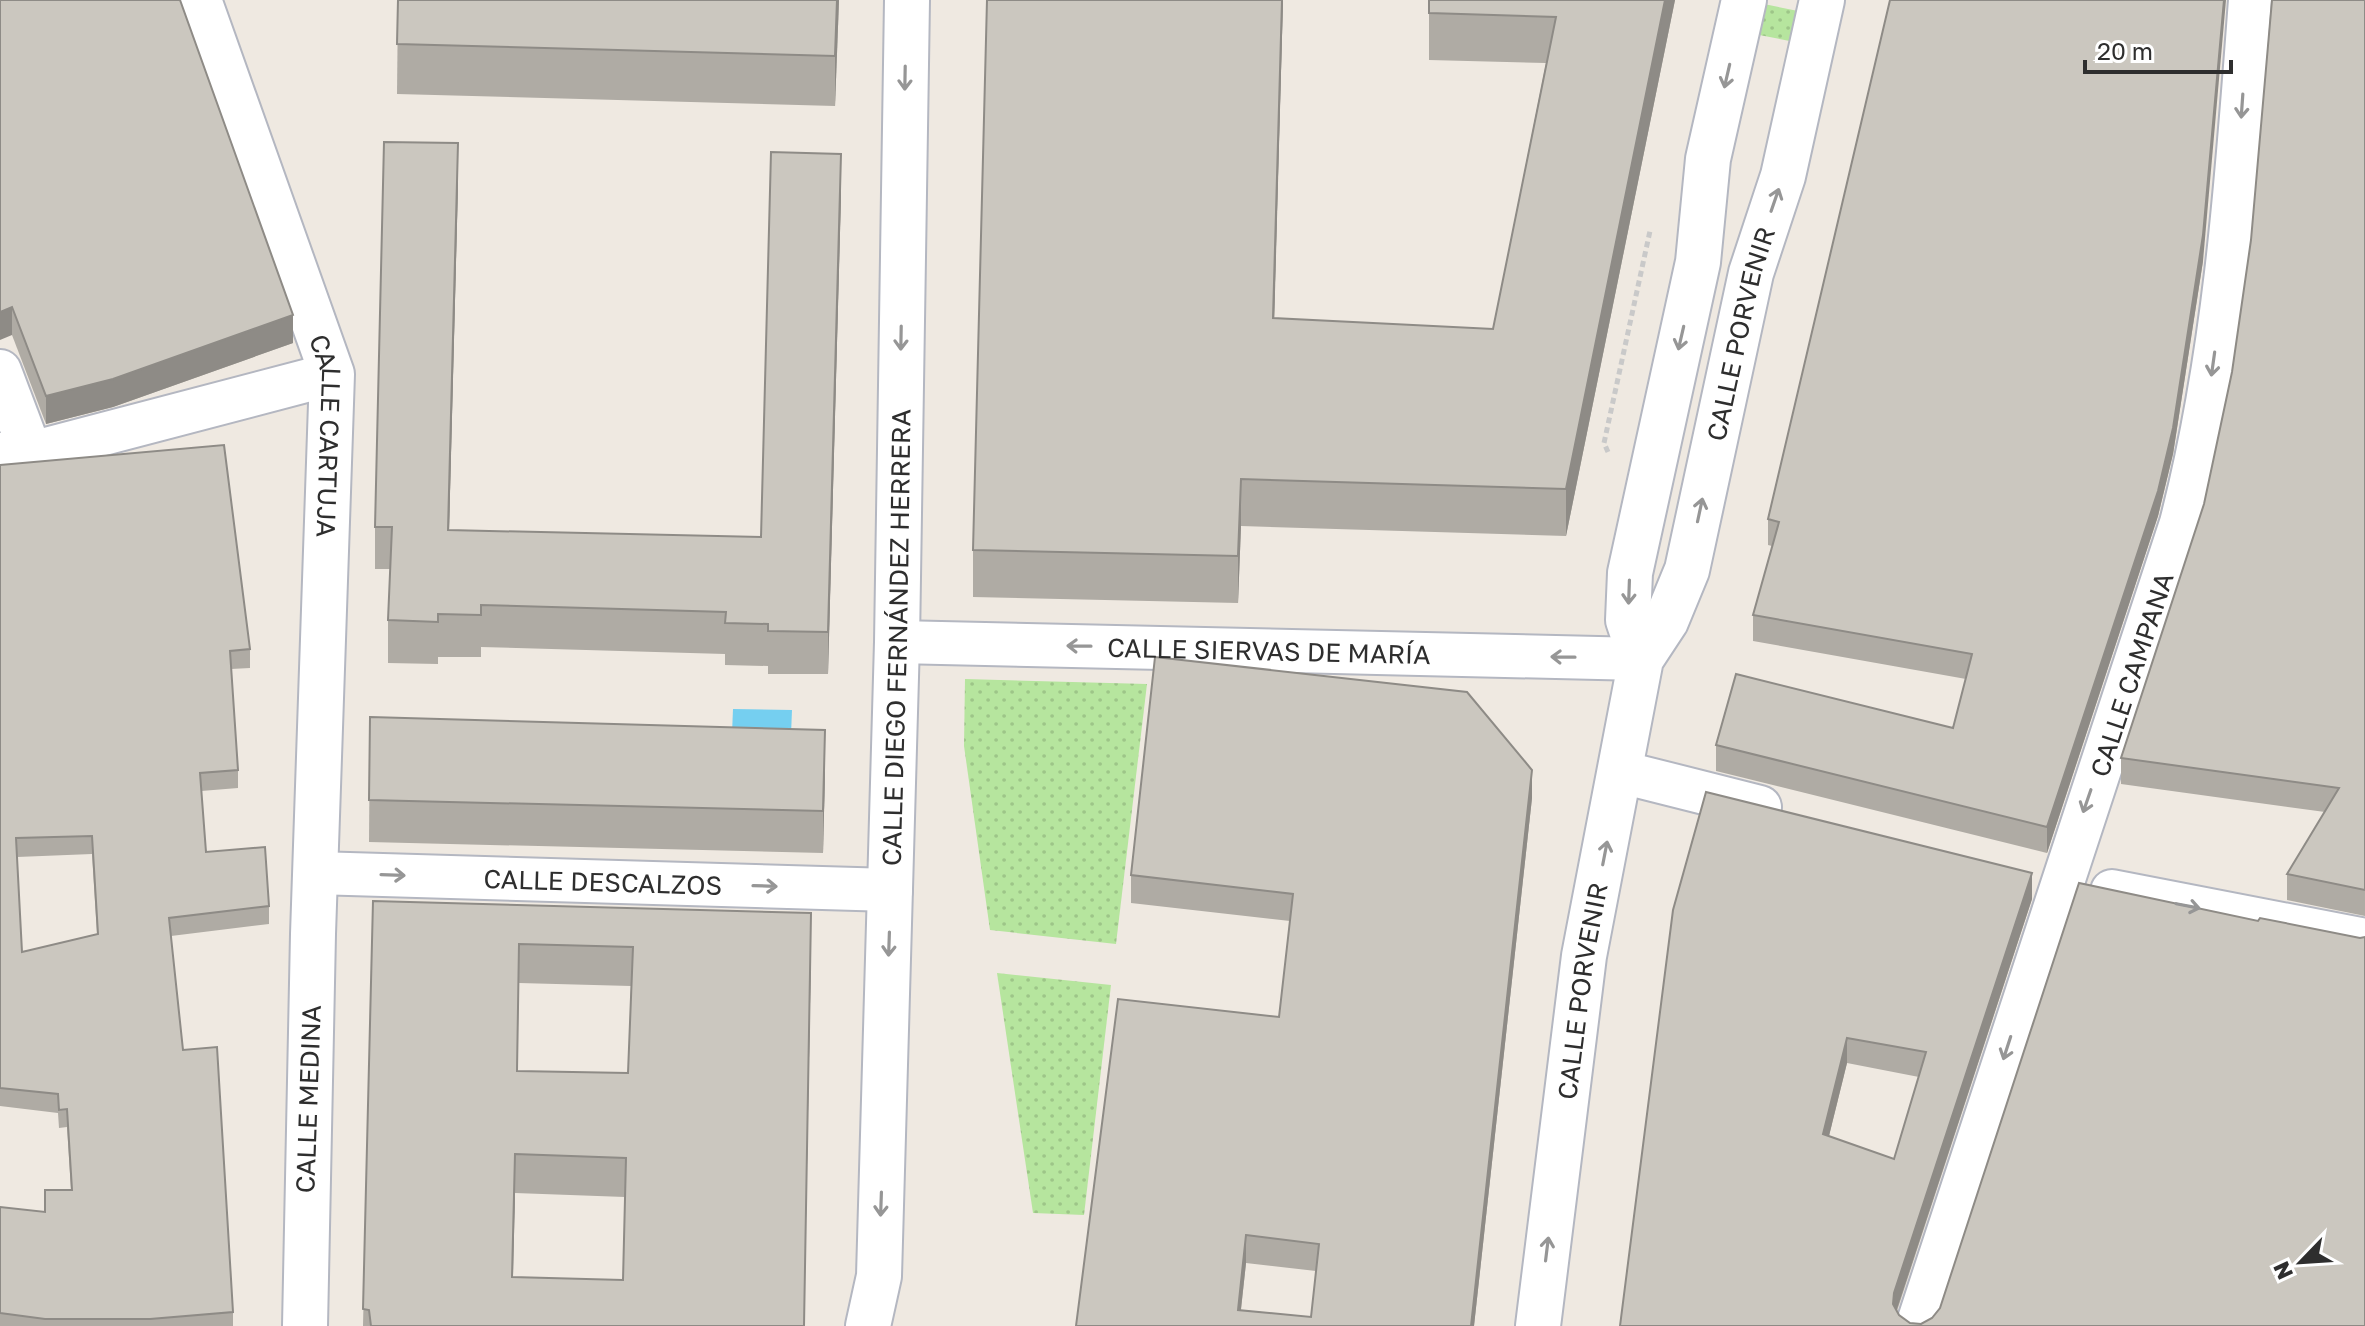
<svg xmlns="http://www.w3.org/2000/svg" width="2365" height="1326" font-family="'Golos Text',sans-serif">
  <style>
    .garden { fill: url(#garden-dots) }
    .water { fill: #75cff0 }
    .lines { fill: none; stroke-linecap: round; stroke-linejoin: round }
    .minor-casing { stroke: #b4b7c1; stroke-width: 46 }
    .tertiary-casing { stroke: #b4b7c1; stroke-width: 48 }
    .path { stroke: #c9c9c9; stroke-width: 5; stroke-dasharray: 6 4; stroke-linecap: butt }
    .minor { stroke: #fff; stroke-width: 42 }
    .tertiary { stroke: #fff; stroke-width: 44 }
    .wall { fill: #afaba4; fill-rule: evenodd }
    .shaded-wall { fill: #8e8b86 }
    .building { fill: #cbc7bf; stroke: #8e8b86; stroke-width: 2; fill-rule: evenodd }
    .oneway { stroke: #969696 }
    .labels { text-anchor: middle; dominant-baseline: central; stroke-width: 6; stroke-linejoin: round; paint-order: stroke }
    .street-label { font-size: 26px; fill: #2e2e2e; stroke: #fff }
  </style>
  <defs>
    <pattern id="garden-dots" width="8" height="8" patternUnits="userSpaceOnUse" patternTransform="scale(2)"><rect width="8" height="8" fill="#b6e59e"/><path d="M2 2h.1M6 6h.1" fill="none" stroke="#9dc588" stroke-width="1.8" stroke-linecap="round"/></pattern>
  </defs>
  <rect width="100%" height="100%" fill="#efe9e1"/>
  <!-- garden -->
  <g class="garden">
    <path d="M1754,2L1808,13L1800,43L1749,33Z"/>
    <path d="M965,679L1147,684L1116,944L990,930L964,746Z"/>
    <path d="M997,973L1111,985L1084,1215L1033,1213Z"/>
  </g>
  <!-- water -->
  <path class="water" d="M733,709L792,710L790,759L731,758Z"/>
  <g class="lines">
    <!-- minor casing -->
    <g class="minor-casing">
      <g id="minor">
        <path d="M0,371L31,453"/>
        <path d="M0,454L31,453L332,374"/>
        <path id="s1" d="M897,642L1641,659"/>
        <path d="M1621,772L1760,807"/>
        <path id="s2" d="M315,873L891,890"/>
        <path d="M2112,891L2365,940"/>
        <path id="s3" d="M1917,1326L2181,523C2225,353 2237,175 2250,0"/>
      </g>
    </g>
    <!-- tertiary casing -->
    <g class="tertiary-casing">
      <g id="tertiary">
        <path id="s4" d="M199,0L332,374L313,934L305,1326"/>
        <path d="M1641,659L1628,620L1630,573L1698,262L1708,159L1744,0"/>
        <path id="s5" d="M868,1326L879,1276L897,642L907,0"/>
        <path id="s6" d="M1538,1326L1584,956L1641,659L1666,621L1687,570L1751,273L1783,176L1822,0"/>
      </g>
    </g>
    <!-- path -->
    <path class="path" d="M1608,452L1604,443L1650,231"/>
    <!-- minor -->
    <use href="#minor" class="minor"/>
    <!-- tertiary -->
    <use href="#tertiary" class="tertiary"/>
  </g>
  <!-- wall -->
  <g class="wall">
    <path d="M0,0L293,343L113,407L46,424L12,335Z"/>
    <path d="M398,0H839L835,106L397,94Z"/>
    <path d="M987,0H1283L1274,318L1493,329L1546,63L1429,60V0H1675L1566,536L1241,526L1238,603L973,597V550Z"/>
    <path d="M2365,0V916L2287,900V874L2325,812L2121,784V758L2204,504L2232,372L2251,240Z"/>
    <path d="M458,185L449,530L761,537L841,196L828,674H768V666L725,665V654L481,647V657H438V664L388,663V620L390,569H375V527Z"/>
    <path d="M2203,261L2173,454L2158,516L2047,853L1716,771V745L1953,728L1966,679L1753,641V615L1772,546L1768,545V519Z"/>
    <path d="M0,465L250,649V668L231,669L238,770V788L201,791L206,852L269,906V924L171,936L183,1050L233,1312V1326H0V1207L45,1212L71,1190L67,1127L59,1128L58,1113L0,1106ZM92,854L97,934L22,952L17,857Z"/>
    <path d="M370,717L825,772L823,853L369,842Z"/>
    <path d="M1532,798L1474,1326H1076L1279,1017L1290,921L1131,903V875ZM1246,1263L1316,1271L1311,1317L1241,1310Z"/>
    <path d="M2032,899L1897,1311L1899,1315L1910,1323L1921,1324L1932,1318L2258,921L2360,938L2365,1326H1620L1673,910ZM1847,1063L1919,1077L1894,1159L1829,1136Z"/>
    <path d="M373,901L811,951L804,1326H363ZM519,983L631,986L628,1073L517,1071ZM515,1193L625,1197L623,1280L512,1277Z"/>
  </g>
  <!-- shaded-wall -->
  <g class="shaded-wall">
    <path d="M837,0H839L835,106V56Z"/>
    <path d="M1282,0H1283L1273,365V318Z"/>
    <path d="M1665,0H1675L1566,536V489Z"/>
    <path d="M2224,0H2226L2203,261L2173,454L2158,516L2047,853V827Z"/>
    <path d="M458,143V185L448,572V530Z"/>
    <path d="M841,154V196L828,674V632Z"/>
    <path d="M12,307V335L0,340V312Z"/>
    <path d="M293,315V343L113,407L46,424V396Z"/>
    <path d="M1241,479V526L1238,603V556Z"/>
    <path d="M825,730V772L823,853V811Z"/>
    <path d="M1532,770V798L1474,1326H1471Z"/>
    <path d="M2032,873V899L1894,1318V1326V1293Z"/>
    <path d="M811,913V951L804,1326Z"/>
    <path d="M1847,1038V1063L1823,1160V1134Z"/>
    <path d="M515,1154V1193L512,1316V1277Z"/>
    <path d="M1246,1235V1263L1239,1326L1238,1310Z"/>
  </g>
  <!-- building -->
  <g class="building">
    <path d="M0,0H180L293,315L113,379L46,396L12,307L0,312Z"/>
    <path d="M398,0H837L835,56L397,44Z"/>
    <path d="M987,0H1282L1273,318L1493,329L1556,17L1429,13V0H1665L1566,489L1241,479L1238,556L973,550Z"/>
    <path d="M1890,0H2224L2203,235L2173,428L2158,491L2047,827L1716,745L1736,674L1953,728L1972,654L1753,615L1779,522L1768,519Z"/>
    <path d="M2272,0H2365V890L2287,874L2339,788L2121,758L2204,504L2232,372L2251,240Z"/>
    <path d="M384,142L458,143L448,530L761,537L771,152L841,154L828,632L768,631V624L725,623L726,612L481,605V615L438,614V622L388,620L392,527H375Z"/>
    <path d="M224,445L250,649L230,651L238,770L200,773L206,852L265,847L269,906L169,918L183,1050L217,1047L233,1312L150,1319H45L0,1313V1207L45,1212V1190H72L67,1109L59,1110L58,1094L0,1088V465ZM92,836L98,934L22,952L16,838Z"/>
    <path d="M1155,657L1467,692L1532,770L1471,1326H1076L1118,999L1279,1017L1293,894L1131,875ZM1246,1235L1319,1244L1311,1317L1238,1310Z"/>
    <path d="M370,717L825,730L823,811L369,800Z"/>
    <path d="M1706,792L2032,873L1894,1293L1893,1304L1899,1315L1910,1323L1921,1324L1932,1318L1940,1308L2079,883L2258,921L2260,918L2360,938L2365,937V1326H1620L1673,910ZM1847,1038L1926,1052L1894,1159L1823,1134Z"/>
    <path d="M373,901L811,913L804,1326H371L369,1310L363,1309ZM519,944L633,947L628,1073L517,1071ZM515,1154L626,1158L623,1280L512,1277Z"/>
  </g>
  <!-- one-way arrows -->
  <defs><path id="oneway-shaft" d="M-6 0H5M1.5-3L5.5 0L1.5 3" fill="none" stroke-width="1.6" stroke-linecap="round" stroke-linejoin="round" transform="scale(2)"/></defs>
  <g class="oneway">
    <use href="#oneway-shaft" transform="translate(1727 76) rotate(103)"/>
    <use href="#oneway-shaft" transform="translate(905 78) rotate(91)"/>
    <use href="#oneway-shaft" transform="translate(2242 106) rotate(94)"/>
    <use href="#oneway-shaft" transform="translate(1775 200) rotate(-71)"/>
    <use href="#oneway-shaft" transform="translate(901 338) rotate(91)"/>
    <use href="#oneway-shaft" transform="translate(1681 338) rotate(103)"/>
    <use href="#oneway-shaft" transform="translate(2213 364) rotate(98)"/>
    <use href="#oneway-shaft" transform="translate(1700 510) rotate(-78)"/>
    <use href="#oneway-shaft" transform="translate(1629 592) rotate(92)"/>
    <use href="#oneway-shaft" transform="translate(1079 646) rotate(-179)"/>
    <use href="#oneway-shaft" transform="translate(1563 657) rotate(-179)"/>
    <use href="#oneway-shaft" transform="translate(2087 801) rotate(109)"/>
    <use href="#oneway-shaft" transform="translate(1605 853) rotate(-79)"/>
    <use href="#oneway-shaft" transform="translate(393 875) rotate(2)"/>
    <use href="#oneway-shaft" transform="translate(765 886) rotate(2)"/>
    <use href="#oneway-shaft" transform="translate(2188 906) rotate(11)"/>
    <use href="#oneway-shaft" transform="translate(889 944) rotate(92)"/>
    <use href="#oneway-shaft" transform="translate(2007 1048) rotate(108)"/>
    <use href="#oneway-shaft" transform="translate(881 1204) rotate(92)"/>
    <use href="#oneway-shaft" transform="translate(1547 1249) rotate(-83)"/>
  </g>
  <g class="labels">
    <!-- street labels -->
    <g class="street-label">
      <text stroke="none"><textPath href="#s6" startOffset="1018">CALLE PORVENIR</textPath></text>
      <text stroke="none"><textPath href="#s4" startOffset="458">CALLE CARTUJA</textPath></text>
      <text stroke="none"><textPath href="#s5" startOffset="690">CALLE DIEGO FERNÁNDEZ HERRERA</textPath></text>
      <text stroke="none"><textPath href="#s1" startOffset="372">CALLE SIERVAS DE MARÍA</textPath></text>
      <text stroke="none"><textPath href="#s3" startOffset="686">CALLE CAMPANA</textPath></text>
      <text stroke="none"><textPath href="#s2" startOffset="288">CALLE DESCALZOS</textPath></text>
      <text stroke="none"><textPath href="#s6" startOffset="338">CALLE PORVENIR</textPath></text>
      <text transform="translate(308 1099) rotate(-88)">CALLE MEDINA</text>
    </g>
  </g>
  <!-- north arrow -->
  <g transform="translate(2301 1262) rotate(245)" stroke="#ffffff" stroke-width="6" paint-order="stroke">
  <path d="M0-6L14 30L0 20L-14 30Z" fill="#2e2e2e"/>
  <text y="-12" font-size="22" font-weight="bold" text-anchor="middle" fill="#2e2e2e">N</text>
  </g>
  <!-- scale -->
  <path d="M2085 60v12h146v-12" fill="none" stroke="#2e2e2e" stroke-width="4"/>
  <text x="2097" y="60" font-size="24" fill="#2e2e2e" stroke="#ffffff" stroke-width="6" paint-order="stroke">20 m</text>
</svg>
